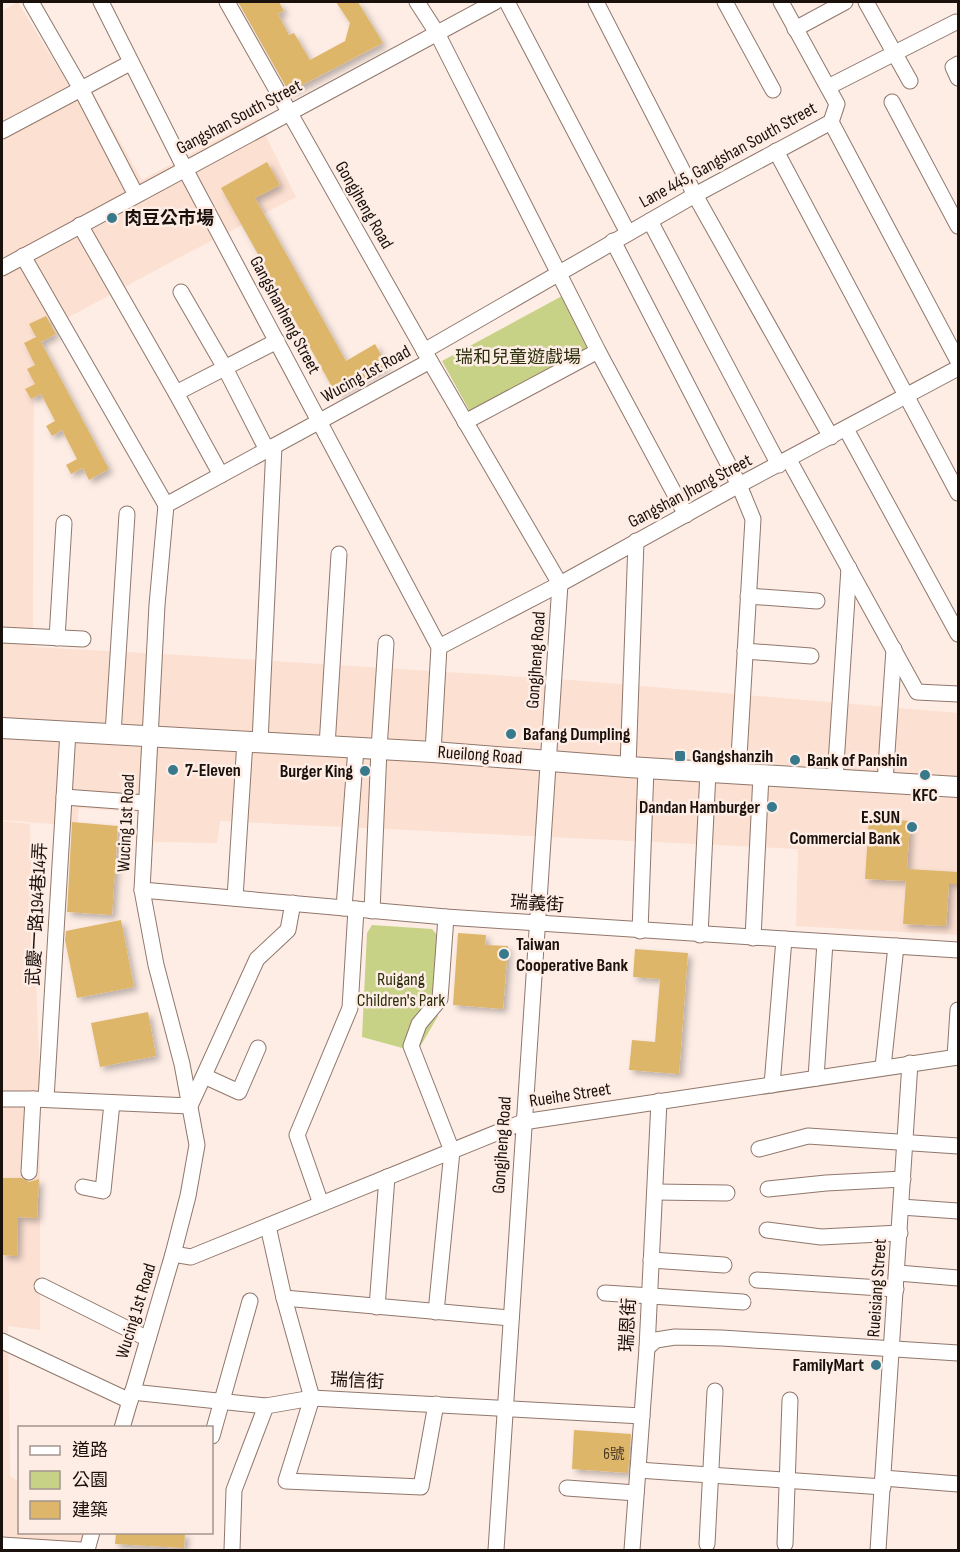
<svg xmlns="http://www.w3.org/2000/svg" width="960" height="1552" font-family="'Sofia Sans Condensed','Noto Sans TC',sans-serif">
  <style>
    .built { fill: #fce0d2 }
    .green { fill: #c7d287 }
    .building { fill: #deb66b; filter: url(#shadow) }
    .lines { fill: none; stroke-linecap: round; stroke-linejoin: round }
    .minor-casing { stroke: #90776b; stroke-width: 17 }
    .tertiary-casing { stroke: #90776b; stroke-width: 22 }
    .minor { stroke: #fff; stroke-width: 15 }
    .tertiary { stroke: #fff; stroke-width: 20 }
    .poi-dot { fill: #387a8c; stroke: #feede5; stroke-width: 2 }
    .labels { text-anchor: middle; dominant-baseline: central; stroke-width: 5; stroke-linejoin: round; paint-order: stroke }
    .number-label { font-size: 15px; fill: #4b3a24 }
    .street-label { font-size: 18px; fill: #1a100c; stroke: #feede5 }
    .poi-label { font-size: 18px; font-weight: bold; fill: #1a100c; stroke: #feede5; text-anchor: start }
    .park-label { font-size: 18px; fill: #2c300d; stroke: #feede5 }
  </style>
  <defs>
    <filter id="shadow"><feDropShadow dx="4" dy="4" stdDeviation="3" flood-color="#0004"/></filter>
  </defs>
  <rect width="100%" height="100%" fill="#feede5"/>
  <!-- built -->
  <g class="built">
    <path d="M18,2L77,99L90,88L142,180L257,118L296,197L184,255L34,336L33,647L164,654L572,680L958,713V935L796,926L798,849L220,821L217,843L154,842L152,813L79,808L77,826L2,820V11Z"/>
    <path d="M2,821L30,824L40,1081V1330L8,1326L10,1476L19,1482L20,1532L84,1533L79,1550H2Z"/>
  </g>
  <!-- green -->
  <g class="green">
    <path d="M562,296L594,354L474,419L442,361Z"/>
    <path d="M372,925L432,929L438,936V1016L417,1052L362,1037L367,933Z"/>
  </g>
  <!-- building -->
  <g class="building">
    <path d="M238,2H279L284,11L278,14L289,35L294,33L310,60L345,41L350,23L336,2H358L383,43L289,92Z"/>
    <path d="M267,162L280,185L255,198L346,361L375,344L387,366L336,394L221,188Z"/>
    <path d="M46,316L56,334L41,342L109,469L89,480L83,468L71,474L66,465L77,459L62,430L52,436L46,426L55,421L41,394L31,399L25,389L35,384L27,369L35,365L24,343L36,337L29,324Z"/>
    <path d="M869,818L910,821L907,869L958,872V884H949L946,926L903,924L906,881L865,879Z"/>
    <path d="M72,822L118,826L112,915L67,912Z"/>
    <path d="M121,920L134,987L77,998L65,940L66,931Z"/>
    <path d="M458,933L486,935L485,945L508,946L503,1009L453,1005Z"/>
    <path d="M635,949L688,953L679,1074L629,1070L632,1040L655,1042L660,979L633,977Z"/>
    <path d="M148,1012L156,1056L100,1067L91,1023Z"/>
    <path d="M2,1178H22L29,1182L39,1179L37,1218L18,1217L17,1256L2,1255Z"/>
    <path d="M574,1430L631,1434L628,1473L572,1469Z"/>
    <path d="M116,1533H185L184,1548L115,1544Z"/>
  </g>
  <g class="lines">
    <!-- minor casing -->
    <g class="minor-casing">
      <g id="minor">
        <path d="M31,2L81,89L136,195"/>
        <path d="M101,2L185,169L439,647L433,752"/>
        <path d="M227,2L430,361L560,584L496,1550"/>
        <path d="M417,2L437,33L598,351L686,515"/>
        <path d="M507,2L628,233"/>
        <path d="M596,2L695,195L831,437"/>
        <path d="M725,2L773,90"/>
        <path d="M866,2L910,81"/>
        <path d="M795,29L845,2"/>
        <path d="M958,64L953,67L958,78"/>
        <path d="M828,87L956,22"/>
        <path d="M892,102L958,226"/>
        <path d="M831,122L958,361"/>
        <path d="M2,131L130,63"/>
        <path d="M776,151L958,493"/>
        <path d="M650,221L779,465"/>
        <path d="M80,225L176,393L221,475"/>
        <path d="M613,241L739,485L753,519L738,774"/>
        <path d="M23,256L166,505"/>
        <path d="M2,268L495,2"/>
        <path d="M181,292L225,368L267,450"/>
        <path d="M424,351L695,195L831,122L837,104L781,2"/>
        <path d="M176,393L277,341"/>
        <path d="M465,422L598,351"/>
        <path d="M846,429L958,634"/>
        <path d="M789,460L917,692L958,694"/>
        <path d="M748,596L817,601"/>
        <path d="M2,635L83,639"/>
        <path d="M57,638L64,523"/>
        <path d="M439,647L560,584L739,485L958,368"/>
        <path d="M745,651L811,656"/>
        <path d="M113,734L127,514"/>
        <path d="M260,742L274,446"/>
        <path d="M327,746L339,554"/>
        <path d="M628,767L636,541"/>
        <path d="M835,779L849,568"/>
        <path d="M885,782L894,649"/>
        <path d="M64,797L146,803"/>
        <path d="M142,890L446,917L784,939L772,1085"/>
        <path d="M235,898L245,741"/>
        <path d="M344,908L356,748"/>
        <path d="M372,911L379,749L386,643"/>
        <path d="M640,931L646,768"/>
        <path d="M700,935L708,772"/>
        <path d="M753,938L761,775"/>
        <path d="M784,939L958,950"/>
        <path d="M955,1057L958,1010"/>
        <path d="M883,1067L896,946"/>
        <path d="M204,1076L239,1092L258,1048"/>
        <path d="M816,1078L825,942"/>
        <path d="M2,1099H33L190,1106L257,959L288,930L293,903"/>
        <path d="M46,1099L68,731"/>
        <path d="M759,1149L808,1136L958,1146"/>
        <path d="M29,1172L33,1099"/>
        <path d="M83,1187L103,1191L112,1103"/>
        <path d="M768,1189L826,1183L903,1179"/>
        <path d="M655,1192L727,1193"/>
        <path d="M321,1204L297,1135L350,1008L356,909"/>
        <path d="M901,1207L958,1211"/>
        <path d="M268,1226L284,1298L312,1398"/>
        <path d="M767,1230L821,1237L900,1233"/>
        <path d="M173,1254L191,1257L523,1122L958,1057"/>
        <path d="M651,1260L724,1265"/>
        <path d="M898,1273L958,1278"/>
        <path d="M757,1280L896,1289"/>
        <path d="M42,1286L148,1339"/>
        <path d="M605,1293L743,1302"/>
        <path d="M284,1298L511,1318"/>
        <path d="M377,1307L387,1177"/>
        <path d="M436,1312L452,1151L411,1046L419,1024L440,999L446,917"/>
        <path d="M2,1341L130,1401"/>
        <path d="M647,1348L656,1340L675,1337L722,1338L958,1353"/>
        <path d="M132,1392L266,1406L312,1398L642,1416"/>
        <path d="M312,1398L286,1481L421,1487L436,1404"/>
        <path d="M122,1428L173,1254L188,1196L197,1145L182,1064L156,965L142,890L157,605L166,505L430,361"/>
        <path d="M212,1436L250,1301"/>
        <path d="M638,1470L883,1487"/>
        <path d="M883,1478L958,1484"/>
        <path d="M567,1488L636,1493"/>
        <path d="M707,1544L715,1391"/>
        <path d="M785,1544L790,1400"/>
        <path d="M2,1545L81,1550"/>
        <path d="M87,1550L92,1532"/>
        <path d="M232,1550L234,1490L266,1406"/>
        <path d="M632,1550L647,1348L659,1101"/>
        <path d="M878,1550L910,1063"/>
      </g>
    </g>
    <!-- tertiary casing -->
    <g class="tertiary-casing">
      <path id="tertiary" d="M2,728L433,752L628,767L958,787"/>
    </g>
    <!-- minor -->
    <use href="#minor" class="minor"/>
    <!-- tertiary -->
    <use href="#tertiary" class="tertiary"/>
  </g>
  <!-- markers -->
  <g class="poi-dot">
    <circle cx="112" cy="218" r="6"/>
    <circle cx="511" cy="734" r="6"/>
    <rect x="674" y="750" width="12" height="12" rx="3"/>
    <circle cx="795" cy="760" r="6"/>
    <circle cx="173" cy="770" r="6"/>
    <circle cx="365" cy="771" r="6"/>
    <circle cx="925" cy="775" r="6"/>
    <circle cx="772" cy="807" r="6"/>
    <circle cx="912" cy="827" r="6"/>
    <circle cx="504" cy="954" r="6"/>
    <circle cx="876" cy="1365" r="6"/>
  </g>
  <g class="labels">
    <!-- number labels -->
    <g class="number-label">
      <text x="614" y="1454">6號</text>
    </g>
    <!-- street labels -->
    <g class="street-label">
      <text transform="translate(239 117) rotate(-28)">Gangshan South Street</text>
      <text transform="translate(728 155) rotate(-29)">Lane 445, Gangshan South Street</text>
      <text transform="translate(364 205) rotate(60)">Gongjheng Road</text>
      <text transform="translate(285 315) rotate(62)">Gangshanheng Street</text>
      <text transform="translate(366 374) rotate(-29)">Wucing 1st Road</text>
      <text transform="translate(690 491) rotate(-28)">Gangshan Jhong Street</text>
      <text transform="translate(536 660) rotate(-86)">Gongjheng Road</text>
      <text transform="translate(480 755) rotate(4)">Rueilong Road</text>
      <text transform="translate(126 823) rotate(-87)">Wucing 1st Road</text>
      <text transform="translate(537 904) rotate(4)">瑞義街</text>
      <text transform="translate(37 914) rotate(-87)">武慶一路194巷14弄</text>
      <text transform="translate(570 1095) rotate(-9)">Rueihe Street</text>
      <text transform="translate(502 1145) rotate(-86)">Gongjheng Road</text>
      <text transform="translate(877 1288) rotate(-86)">Rueisiang Street</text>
      <text transform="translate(136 1311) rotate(-73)">Wucing 1st Road</text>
      <text transform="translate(628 1325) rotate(-87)">瑞恩街</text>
      <text transform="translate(357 1381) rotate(3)">瑞信街</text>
    </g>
    <!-- poi labels -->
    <g class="poi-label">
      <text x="124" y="218">肉豆公市場</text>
      <text x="523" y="734">Bafang Dumpling</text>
      <text x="692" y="756">Gangshanzih</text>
      <text x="807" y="760">Bank of Panshin</text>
      <text x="185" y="770">7-Eleven</text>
      <text x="353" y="771" text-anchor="end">Burger King</text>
      <text x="925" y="795" text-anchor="middle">KFC</text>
      <text x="760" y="807" text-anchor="end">Dandan Hamburger</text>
      <text x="900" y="817" text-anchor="end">E.SUN<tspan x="900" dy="21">Commercial Bank</tspan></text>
      <text x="516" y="944">Taiwan<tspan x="516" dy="21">Cooperative Bank</tspan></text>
      <text x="864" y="1365" text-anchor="end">FamilyMart</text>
    </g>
    <!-- park labels -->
    <g class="park-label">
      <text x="518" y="357">瑞和兒童遊戲場</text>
      <text x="401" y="979">Ruigang<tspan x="401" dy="21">Children's Park</tspan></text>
    </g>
  </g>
  <!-- border -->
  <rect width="960" height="1552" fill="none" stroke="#1a100c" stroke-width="6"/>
  <!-- legend -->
  <rect x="18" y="1426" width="195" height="108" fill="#feede5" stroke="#a3958e" stroke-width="1.5"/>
  <rect x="30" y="1446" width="30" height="9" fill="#ffffff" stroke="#a3958e" stroke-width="1.5"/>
  <text x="72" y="1456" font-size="18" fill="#1a100c">道路</text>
  <rect x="30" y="1471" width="30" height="18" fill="#c7d287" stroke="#a3958e" stroke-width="1.5"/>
  <text x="72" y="1486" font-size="18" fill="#1a100c">公園</text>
  <rect x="30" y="1501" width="30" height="18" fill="#deb66b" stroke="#a3958e" stroke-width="1.5"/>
  <text x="72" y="1516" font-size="18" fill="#1a100c">建築</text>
</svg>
